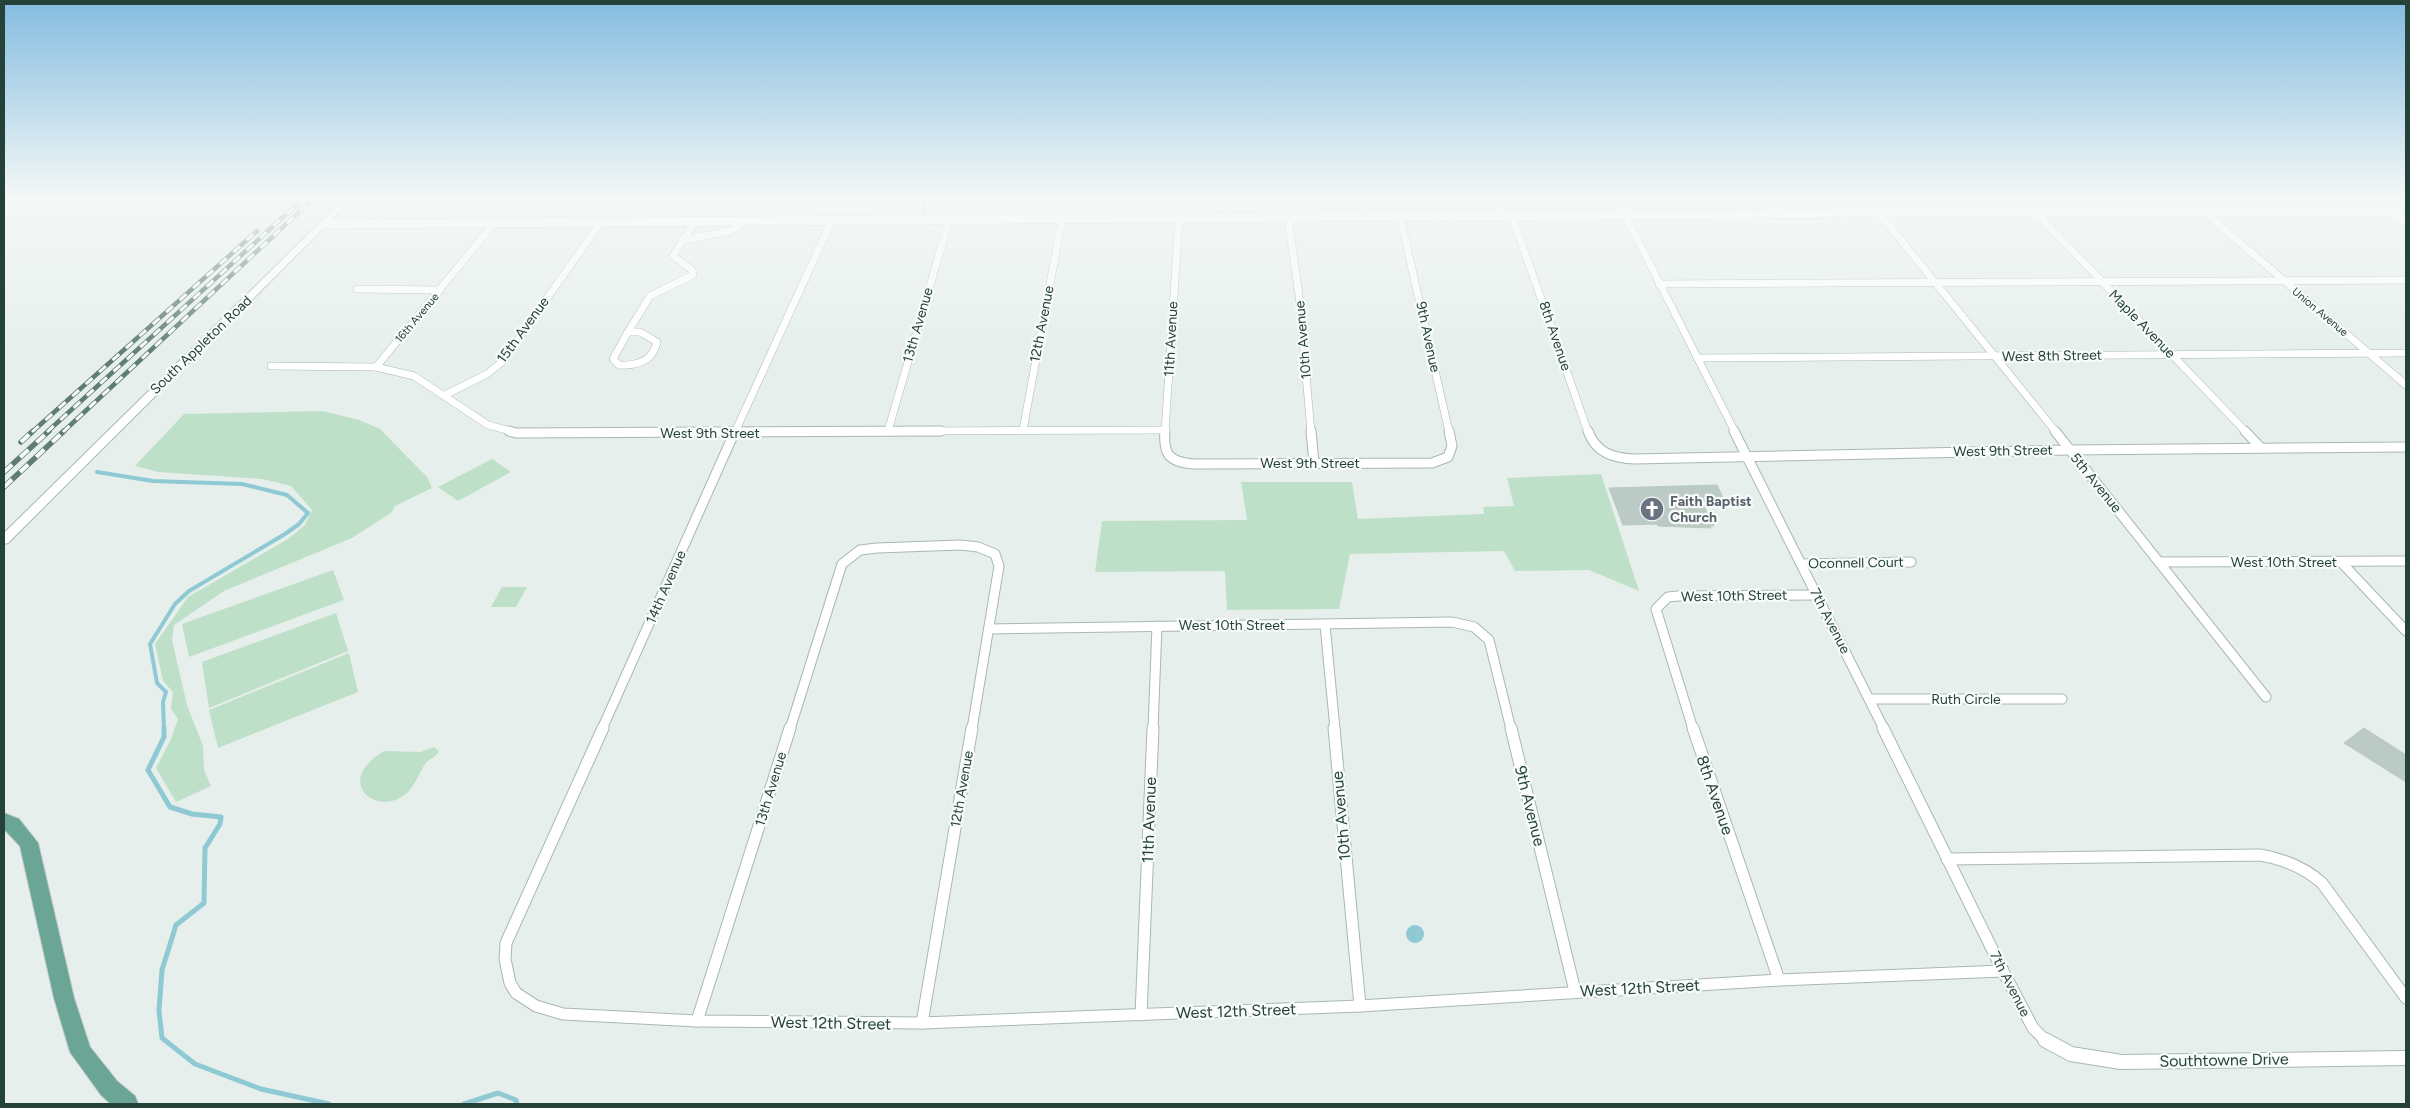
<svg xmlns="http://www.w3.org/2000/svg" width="2410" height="1108" font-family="Figtree,sans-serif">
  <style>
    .green { fill: #bfe0c8 }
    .water { fill: #8ec9d4 }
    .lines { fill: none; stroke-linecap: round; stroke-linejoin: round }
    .stream-far2 { stroke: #8ec9d4; stroke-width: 3 }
    .stream-far1 { stroke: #8ec9d4; stroke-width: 4 }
    .stream { stroke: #8ec9d4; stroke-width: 5 }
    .building { fill: #bbcac4; stroke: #b8c9c2 }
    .minor-far2-casing { stroke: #a8b8b2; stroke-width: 8 }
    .minor-far1-casing { stroke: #a8b8b2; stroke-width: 11 }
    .minor-casing { stroke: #a8b8b2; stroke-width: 13 }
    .tertiary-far1-casing { stroke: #a8b8b2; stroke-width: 10 }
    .tertiary-casing { stroke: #a8b8b2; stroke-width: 16 }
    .secondary-casing { stroke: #a4bbb3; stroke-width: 2 }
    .primary-casing { stroke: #c2cac8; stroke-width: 2 }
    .minor-far2 { stroke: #fff; stroke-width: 7 }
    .minor-far1 { stroke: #fff; stroke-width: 9 }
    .minor { stroke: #fff; stroke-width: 11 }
    .tertiary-far1 { stroke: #fff; stroke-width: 9 }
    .tertiary { stroke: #fff; stroke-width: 14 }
    .secondary { fill: #fff; fill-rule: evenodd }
    .primary { fill: #6aa596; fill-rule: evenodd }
    .rail-far1-casing { stroke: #5f7d75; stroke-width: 4.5 }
    .rail-casing { stroke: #5f7d75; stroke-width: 5.5 }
    .rail-far1 { stroke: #f7fbf9; stroke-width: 3; stroke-dasharray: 9; stroke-linecap: butt }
    .rail { stroke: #f7fbf9; stroke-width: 4; stroke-dasharray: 11; stroke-linecap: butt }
    .labels { text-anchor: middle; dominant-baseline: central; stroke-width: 4.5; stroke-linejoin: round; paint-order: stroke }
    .far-street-label { font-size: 11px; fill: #24423a; stroke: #f7fbf9 }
    .street-label { font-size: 14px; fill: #24423a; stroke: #f7fbf9 }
    .worship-label { font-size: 14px; font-weight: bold; fill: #5b616d; stroke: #f7fbf9; text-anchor: start }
    .near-street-label { font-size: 16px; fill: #24423a; stroke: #f7fbf9 }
  </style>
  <rect width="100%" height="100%" fill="#e6efeb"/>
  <!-- green -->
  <g class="green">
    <path d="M323,411L359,420L380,429L427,477L432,488L395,506L392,512L352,538L224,591L174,625L172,640L187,705L203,746L204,770L211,786L176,802L156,768L171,739L178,719L171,709L173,692L163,681L155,644L188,597L288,539L305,525L312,510L291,486L262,479L158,472L135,466L184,414Z"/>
    <path d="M492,459L511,472L458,501L438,487Z"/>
    <path d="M1601,474L1639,591L1589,570L1515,571L1504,551L1350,554L1339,609L1227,610L1225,571L1095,572L1102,521L1247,520L1241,482H1352L1358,519L1484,514L1483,507L1514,506L1507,478Z"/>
    <path d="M333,570L344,600L189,657L182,624Z"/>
    <path d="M502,587H527L516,607H491Z"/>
    <path d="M336,613L348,651L209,708L202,662Z"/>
    <path d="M349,653L358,692L218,748L209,710Z"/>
    <path d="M434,747L439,751C436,758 429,758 425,764C419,773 415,786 407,793C377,819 332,782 384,751L421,752Z"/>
  </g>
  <!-- water -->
  <circle class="water" cx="1415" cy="934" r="9"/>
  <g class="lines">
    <!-- stream-far2 -->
    <path class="stream-far2" d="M922,199L925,203L924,213"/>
    <!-- stream-far1 -->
    <path class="stream-far1" d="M97,472L153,481L242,484L287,495L308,513L299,524L285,534L189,591L175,604L150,644L157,683L166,692L163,702L164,729"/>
    <!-- stream -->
    <g class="stream">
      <path d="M164,728V737L148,770L170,807L192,814L221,817L220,824L205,848L204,903L176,925L162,970L159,1011L162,1038L195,1064L261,1089L329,1104"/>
      <path d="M464,1104L498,1093L516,1100L517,1104"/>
    </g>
  </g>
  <!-- building -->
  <g class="building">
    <path d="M1717,485L1725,502H1702L1714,526H1710L1711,528L1658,526L1657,524L1623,525L1609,488Z"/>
    <path d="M2364,728L2406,755V782L2344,743Z"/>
  </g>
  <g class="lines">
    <!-- minor-far2 casing -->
    <g class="minor-far2-casing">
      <g id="minor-far2">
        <path d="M1365,199L1367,217"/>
        <path d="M1497,199L1501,216"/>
        <path d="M2023,199L2246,432"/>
        <path d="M2189,199L2406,385"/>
        <path d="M1879,213L2056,432"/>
        <path d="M1625,215L1735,432"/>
        <path d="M1400,216L1449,432"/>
        <path d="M1512,216L1588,432"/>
        <path d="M1293,217L1289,225L1299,295L1311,432"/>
        <path d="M683,240L731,231L744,221"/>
        <path d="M1659,284L2406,280"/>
        <path d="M357,289L440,290"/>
        <path d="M628,332H640L657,342C653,361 637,366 619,365L613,359Z"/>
        <path d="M628,332L650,296L693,275L692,270L673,256L695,221"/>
        <path d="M1697,358L2406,353"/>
        <path d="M271,366L376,367L414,376L488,425L514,432"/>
        <path d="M376,367L495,222"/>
        <path d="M445,395L487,374L502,362L601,222"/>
        <path d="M1023,430L1062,219"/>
        <path d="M888,431L949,220"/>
        <path d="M671,432L1166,430"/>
        <path d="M735,432L832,220"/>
        <path d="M1165,432L1179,218"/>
      </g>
    </g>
    <!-- minor-far1 casing -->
    <g class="minor-far1-casing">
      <g id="minor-far1">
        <path d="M509,431L516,433L941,431"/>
        <path d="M1165,431C1163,454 1169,462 1193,464L1432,463L1448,457L1452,446L1449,431"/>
        <path d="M1311,431L1314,463"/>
        <path d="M1588,431C1596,453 1613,458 1634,459L2069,450L2406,447"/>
        <path d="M1734,431L1884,729"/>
        <path d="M2055,431L2266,697"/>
        <path d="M2245,431L2261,448"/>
        <path d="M2161,562L2406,561"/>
        <path d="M2341,562L2406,631"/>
        <path d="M1801,564L1911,562"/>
        <path d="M1325,625L1335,729"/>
        <path d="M989,629L1452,622L1474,627L1489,640L1511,729"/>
        <path d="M1869,699H2062"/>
        <path d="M602,729L735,431"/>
        <path d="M790,729L842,564L860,550L877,548L960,545L978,547L995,554L999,566L972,729"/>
        <path d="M1153,729L1157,626"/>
        <path d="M1693,729L1656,609L1668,597L1678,596L1817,595"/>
      </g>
    </g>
    <!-- minor casing -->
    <g class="minor-casing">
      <g id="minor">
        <path d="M603,728L506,943L505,959L510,983L516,993L536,1006L563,1014L697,1021L922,1023L1360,1006L1779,980L2003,971"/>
        <path d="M1334,728L1360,1006"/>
        <path d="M1511,728L1575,991"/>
        <path d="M1693,728L1779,980"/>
        <path d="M1883,728L2003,971L2033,1028L2045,1040"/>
        <path d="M1947,859L2260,855C2284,859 2304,867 2322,883L2406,998"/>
        <path d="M1141,1015L1153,728"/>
        <path d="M697,1021L790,728"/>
        <path d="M922,1023L972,728"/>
      </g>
    </g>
    <!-- tertiary-far1 casing -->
    <g class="tertiary-far1-casing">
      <g id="tertiary-far1">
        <path d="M1620,199L1625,215"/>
        <path d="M1869,199L1879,213"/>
        <path d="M2375,199L2406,222"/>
        <path d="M324,224L1879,213L2393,212"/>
      </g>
    </g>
    <!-- tertiary casing -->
    <g class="tertiary-casing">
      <path id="tertiary" d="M2045,1040L2071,1054L2121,1062L2406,1058"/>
    </g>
    <!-- secondary casing -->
    <g class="secondary-casing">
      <path id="secondary" d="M344,199H353L8,543L4,544V533Z"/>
    </g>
    <!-- primary casing -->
    <g class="primary-casing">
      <path id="primary" d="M4,813L19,819L38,843L74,998L90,1047L117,1081L135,1096L138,1104H111L101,1095L70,1052L54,998L20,846L4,829Z"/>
    </g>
    <!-- minor-far2 -->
    <use href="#minor-far2" class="minor-far2"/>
    <!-- minor-far1 -->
    <use href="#minor-far1" class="minor-far1"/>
    <!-- minor -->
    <use href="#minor" class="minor"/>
    <!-- tertiary-far1 -->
    <use href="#tertiary-far1" class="tertiary-far1"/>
    <!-- tertiary -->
    <use href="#tertiary" class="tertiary"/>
    <!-- secondary -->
    <use href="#secondary" class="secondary"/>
    <!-- primary -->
    <use href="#primary" class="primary"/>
    <!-- rail-far1 casing -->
    <g class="rail-far1-casing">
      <g id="rail-far1">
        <path d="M32,432L257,231"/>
        <path d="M47,432L303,199"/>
        <path d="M63,432L313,199"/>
      </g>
    </g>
    <!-- rail casing -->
    <g class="rail-casing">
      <g id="rail">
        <path d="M21,442L33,431"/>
        <path d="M4,472L49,431"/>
        <path d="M4,487L64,431"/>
      </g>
    </g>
    <!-- rail-far1 -->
    <use href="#rail-far1" class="rail-far1"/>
    <!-- rail -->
    <use href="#rail" class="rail"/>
  </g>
  <!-- sky -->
  <linearGradient id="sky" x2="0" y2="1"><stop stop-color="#84bce0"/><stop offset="0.56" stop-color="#f4f8f6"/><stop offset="1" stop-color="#f4f8f6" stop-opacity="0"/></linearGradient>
  <rect width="2410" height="355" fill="url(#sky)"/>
  <!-- icons -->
  <defs>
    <g id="church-disc" transform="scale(1.25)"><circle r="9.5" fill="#6b7280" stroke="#f7fbf9"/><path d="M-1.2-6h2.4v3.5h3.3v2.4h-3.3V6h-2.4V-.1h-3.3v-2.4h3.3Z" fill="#fff"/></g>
  </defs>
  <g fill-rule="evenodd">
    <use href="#church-disc" x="1652" y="509"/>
  </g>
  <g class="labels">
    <!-- far-street labels -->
    <g class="far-street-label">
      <text transform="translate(2320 312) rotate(40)">Union Avenue</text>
      <text transform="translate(417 318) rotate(-50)">16th Avenue</text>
    </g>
    <!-- street labels -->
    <g class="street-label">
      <text transform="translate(1042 324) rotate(-79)">12th Avenue</text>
      <text transform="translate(2142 324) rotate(46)">Maple Avenue</text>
      <text transform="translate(918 325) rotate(-74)">13th Avenue</text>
      <text transform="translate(523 330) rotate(-54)">15th Avenue</text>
      <text transform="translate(1555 336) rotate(71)">8th Avenue</text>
      <text transform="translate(1428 337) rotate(78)">9th Avenue</text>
      <text transform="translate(1171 339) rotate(-87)">11th Avenue</text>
      <text transform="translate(1303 340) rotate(-95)">10th Avenue</text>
      <text transform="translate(201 345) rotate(-44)">South Appleton Road</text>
      <text transform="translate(2052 356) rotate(-1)">West 8th Street</text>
      <text x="710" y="433">West 9th Street</text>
      <text transform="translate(2003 451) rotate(-1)">West 9th Street</text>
      <text x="1310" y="463">West 9th Street</text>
      <text transform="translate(2096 483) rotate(51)">5th Avenue</text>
      <text x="2284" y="562">West 10th Street</text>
      <text transform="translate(1856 563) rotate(-1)">Oconnell Court</text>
      <text transform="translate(666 587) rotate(-66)">14th Avenue</text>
      <text transform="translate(1734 596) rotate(-1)">West 10th Street</text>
      <text transform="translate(1830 621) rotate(63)">7th Avenue</text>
      <text x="1232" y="625">West 10th Street</text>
      <text x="1966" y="699">Ruth Circle</text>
      <text transform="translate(771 789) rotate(-73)">13th Avenue</text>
      <text transform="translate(962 789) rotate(-80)">12th Avenue</text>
      <text transform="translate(2010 984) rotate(63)">7th Avenue</text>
    </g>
    <!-- worship labels -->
    <g class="worship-label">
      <text x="1670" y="501">Faith Baptist<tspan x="1670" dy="16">Church</tspan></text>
    </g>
    <!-- near-street labels -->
    <g class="near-street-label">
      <text transform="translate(1715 795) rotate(71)">8th Avenue</text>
      <text transform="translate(1530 806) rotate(76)">9th Avenue</text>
      <text transform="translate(1341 816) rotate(-95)">10th Avenue</text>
      <text transform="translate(1149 820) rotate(-88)">11th Avenue</text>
      <text transform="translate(1640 988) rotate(-3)">West 12th Street</text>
      <text transform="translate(1236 1011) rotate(-2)">West 12th Street</text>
      <text transform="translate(831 1023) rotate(1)">West 12th Street</text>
      <text transform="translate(2224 1060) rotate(-1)">Southtowne Drive</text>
    </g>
  </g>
  <!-- border -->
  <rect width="2410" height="1108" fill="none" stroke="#24423a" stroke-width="10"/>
</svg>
